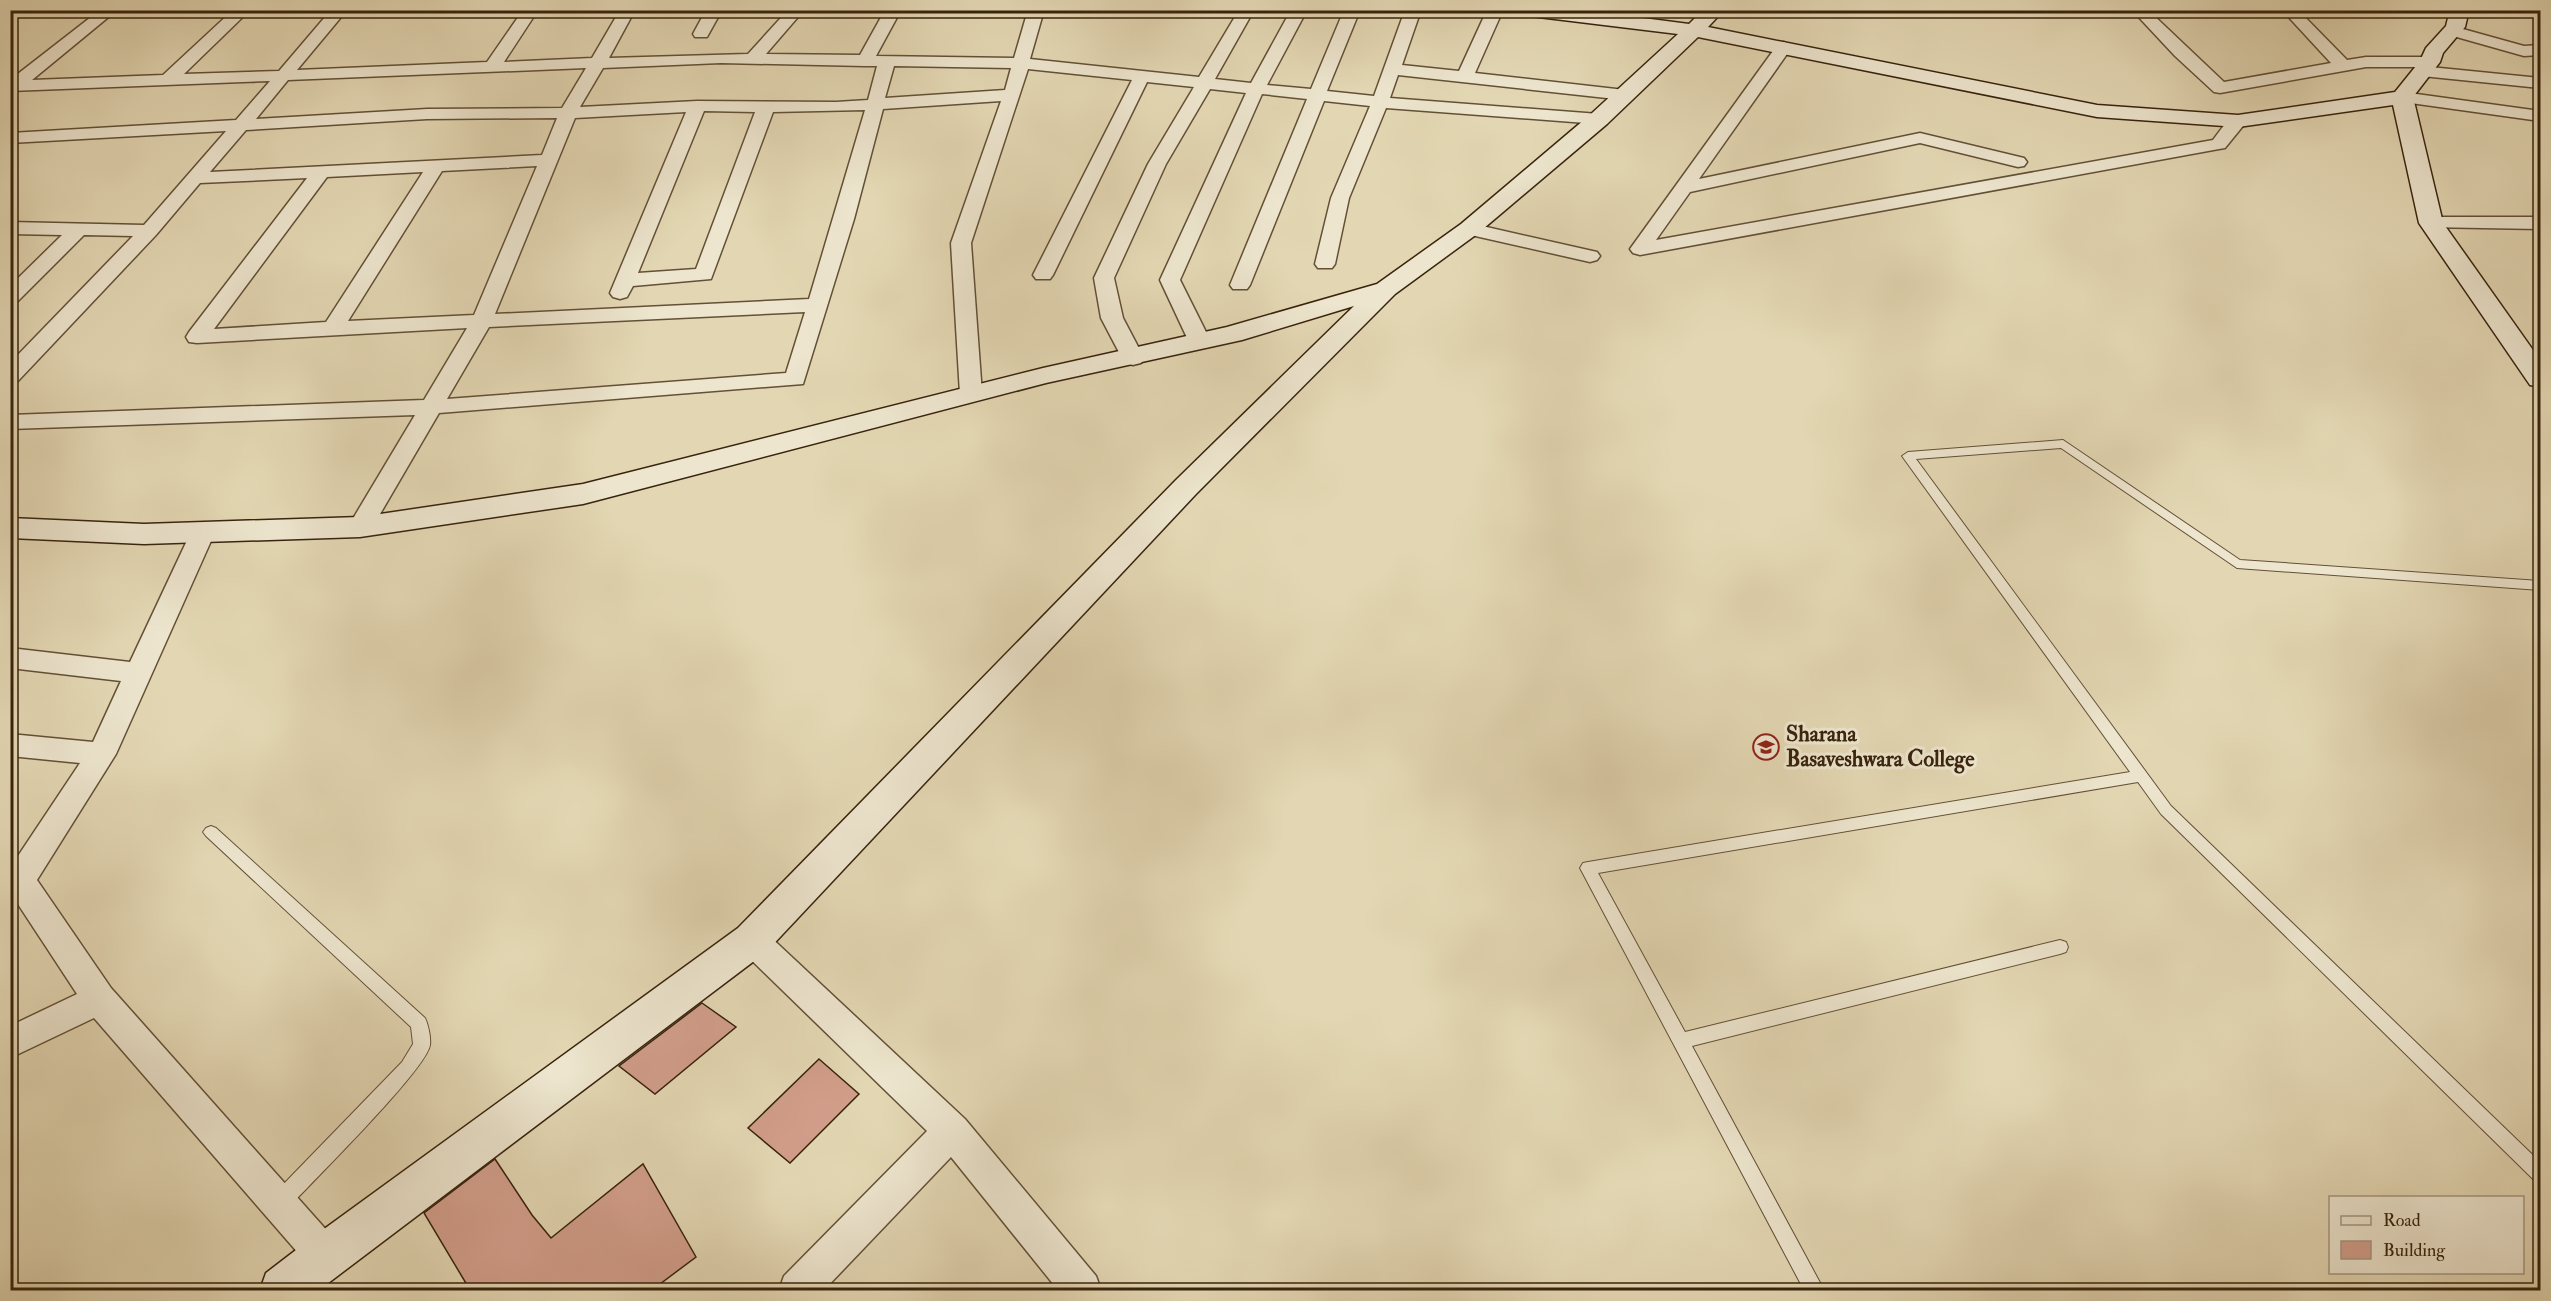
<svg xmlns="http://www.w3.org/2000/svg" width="2551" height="1301" font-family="'IM FELL Double Pica',serif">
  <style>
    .building { fill: #d29e8b; stroke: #38230d; stroke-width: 1.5 }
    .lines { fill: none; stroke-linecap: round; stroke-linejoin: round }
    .lane-casing { stroke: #635036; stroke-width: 2 }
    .street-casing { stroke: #635036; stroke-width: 3 }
    .secondary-casing { stroke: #38230d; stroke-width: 3 }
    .lane { fill: #ede5ce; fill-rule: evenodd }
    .street { fill: #ede5ce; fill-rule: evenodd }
    .secondary { fill: #ede5ce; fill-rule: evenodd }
    .labels { text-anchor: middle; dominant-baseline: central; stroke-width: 6; stroke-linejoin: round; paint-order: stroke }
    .poi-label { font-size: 22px; font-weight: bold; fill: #38230d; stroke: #ede5ce; text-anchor: start }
  </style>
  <rect width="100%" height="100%" fill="#e3d7b3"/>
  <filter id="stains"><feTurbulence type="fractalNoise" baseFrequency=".00333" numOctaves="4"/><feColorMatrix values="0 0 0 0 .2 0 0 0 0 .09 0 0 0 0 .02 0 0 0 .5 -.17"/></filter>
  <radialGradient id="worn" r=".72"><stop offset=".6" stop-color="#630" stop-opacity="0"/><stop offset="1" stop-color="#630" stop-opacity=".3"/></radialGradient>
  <!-- building -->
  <g class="building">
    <path d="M702,1003L736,1027L655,1094L619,1066Z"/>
    <path d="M819,1059L859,1094L790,1163L748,1128Z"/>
    <path d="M495,1159L532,1215L551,1238L643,1164L696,1257L652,1290H470L424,1213Z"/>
  </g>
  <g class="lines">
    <!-- lane casing -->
    <g class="lane-casing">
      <g id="lane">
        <path d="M2063,440L2240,560L2540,581V590L2237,568L2061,448L1916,459L2171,806L2540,1162V1183L2534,1180L2161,814L2138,782L1598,873L1685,1032L2060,940L2066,942L2068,947L2066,952L2060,954L1692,1046L1824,1290H1804L1580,868L1583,863L1588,862L2130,772L1902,456L1908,452Z"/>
        <path d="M211,826L216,828L425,1018C428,1024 431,1037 430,1045C427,1069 310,1184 287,1209L280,1211L273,1209L271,1202L273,1195L402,1062L413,1044L411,1027L206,836L203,832L206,828Z"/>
      </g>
    </g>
    <!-- street casing -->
    <g class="street-casing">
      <g id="street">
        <path d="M100,10H117L32,80L163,75L233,10H250L184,74L279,71L331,10H347L297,70L487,62L523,10H538L504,62L592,58L620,10H635L609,58L748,54L788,10H804L766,54L860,55L885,10H901L876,56L1014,58L1028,10H1044L1030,59L1199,77L1239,10H1254L1215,79L1251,83L1291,10H1307L1267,85L1311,89L1344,10H1360L1327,91L1374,96L1405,10H1421L1402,65L1459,71L1487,10H1503L1475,73L1625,90L1631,91L1634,95L1631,99L1625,100L1398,75L1390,98L1599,114L1605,115L1608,119L1605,123L1599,124L1386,108L1349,198L1335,264L1332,268H1318L1315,264L1331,198L1370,106L1324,101L1250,285L1247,289H1233L1230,285L1307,99L1262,94L1180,280L1211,342L1208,347L1200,348L1192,347L1189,342L1160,280L1246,93L1210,89L1166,164L1114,278L1123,318L1144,358L1141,363L1133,365L1125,363L1122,358L1101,318L1094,278L1148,164L1194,87L1147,82L1053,275L1050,279H1036L1033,275L1132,80L1028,69L971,243L982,394L979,399L971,401L963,399L960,394L951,243L1001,101L883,109L854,219L803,384L439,413L369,533L360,535L351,533L348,527L415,415L10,429V415L424,400L467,328L197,343L189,342L186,337L189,332L307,178L200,183L156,235L18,381L10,383V363L133,236L84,235L17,302L10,304V286L62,235L10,234V222L144,225L226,131L10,143V133L236,120L270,81L10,91V80ZM721,63L865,66H877L868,100L836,102L697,101L580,107L603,68ZM894,66L1011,68L1005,90L885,98ZM586,68L562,108L427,109L256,119L288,80ZM865,110L809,299L495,314L575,118L686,112L610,293L613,297L620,299L627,297L633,286L711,279L773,112ZM704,111L755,112L696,269L638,273ZM557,118L542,155L210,172L246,130L427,119ZM537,166L474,315L348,321L442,171ZM423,172L326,322L214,329L327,177ZM805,312L786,373L447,399L489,327Z"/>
        <path d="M706,10H722L707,37H695L693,34Z"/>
        <path d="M2132,10H2148L2224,82L2331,63L2282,10H2298L2347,60L2366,57H2430L2438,62L2430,67L2540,78V88L2422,76L2414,71L2418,67H2366L2220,93L2214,92L2175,56Z"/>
        <path d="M2452,26L2524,46L2540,45V55L2524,56L2446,34L2444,31Z"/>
        <path d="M1784,42L1792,47L1699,179L1920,133L2024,158L2027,162L2024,166L2018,167L1920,143L1690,192L1656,240L2213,140C2222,129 2229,114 2244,117L2247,121L2225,148L2219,149L1640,255L1633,253L1630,249L1778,44Z"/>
        <path d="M2402,92L2540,111V121L2396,101L2393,97L2396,93Z"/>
        <path d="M2431,217H2540V229L2424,227L2421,223L2424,219Z"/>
        <path d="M1469,223L1597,252L1600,256L1597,260L1590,262L1462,233L1459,229L1462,225Z"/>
        <path d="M203,524L212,526L215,532L116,754L37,880L111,988L338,1243L344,1256L338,1269L325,1275L312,1269L94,1018L10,1058V1026L77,994L10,892V868L80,763L10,756V734L93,742L121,681L10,668V648L130,662L191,532L194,526Z"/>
        <path d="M752,926L763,930L965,1119L1096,1276L1101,1290H1058L951,1157L824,1290H779L784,1276L927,1131L741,950L736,940L741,930Z"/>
      </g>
    </g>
    <!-- secondary casing -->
    <g class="secondary-casing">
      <g id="secondary">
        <path d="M10,10H31L29,14L10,18Z"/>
        <path d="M1521,10H1581L1689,24L1703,10H1724L1708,27L2097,105L2238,115L2395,92L2420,61L2426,48L2446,26L2450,10H2469L2465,27L2443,53L2440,62L2413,97L2443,223L2540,360V387L2530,385L2419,223L2393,105L2238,127L2097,117L1698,37L1607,124L1477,234L1395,294L1196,494L766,952L319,1290H260L266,1273L309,1240L738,928L1176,480L1354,306L1242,340L1046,383L583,504L360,537L144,544L10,538V518L144,524L360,517L583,484L1043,368L1227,327L1377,284L1461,224L1591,114L1678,34L1530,16L1523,14Z"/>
      </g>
    </g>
    <!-- lane -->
    <use href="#lane" class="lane"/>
    <!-- street -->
    <use href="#street" class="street"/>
    <!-- secondary -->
    <use href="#secondary" class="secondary"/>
  </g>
  <!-- icons -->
  <defs>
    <g id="university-ring" transform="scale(1.35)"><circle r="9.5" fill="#ede5ce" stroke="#8f2418" stroke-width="1.5"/><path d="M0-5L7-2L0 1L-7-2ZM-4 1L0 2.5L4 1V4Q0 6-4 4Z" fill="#8f2418"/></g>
  </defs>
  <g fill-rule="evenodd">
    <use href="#university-ring" x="1766" y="747"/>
  </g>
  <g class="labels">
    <!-- poi labels -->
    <g class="poi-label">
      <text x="1786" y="734">Sharana<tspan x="1786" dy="25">Basaveshwara College</tspan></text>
    </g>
  </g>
  <!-- margin -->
  <rect width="2551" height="1301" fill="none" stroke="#e3d7b3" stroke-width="36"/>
  <rect x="12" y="12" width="2527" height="1277" fill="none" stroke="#38230d" stroke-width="3"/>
  <rect x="18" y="18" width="2515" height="1265" fill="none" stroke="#38230d" stroke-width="1.5"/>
  <!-- legend -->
  <rect x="2329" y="1196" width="195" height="78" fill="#ede5ce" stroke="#a59781" stroke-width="1.5"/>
  <rect x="2341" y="1216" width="30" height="9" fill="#ede5ce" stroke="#a59781" stroke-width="1.5"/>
  <text x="2383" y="1226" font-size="18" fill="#38230d">Road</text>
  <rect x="2341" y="1241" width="30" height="18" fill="#d29e8b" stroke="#a59781" stroke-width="1.5"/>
  <text x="2383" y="1256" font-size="18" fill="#38230d">Building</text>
  <rect width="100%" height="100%" filter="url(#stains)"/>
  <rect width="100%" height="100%" fill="url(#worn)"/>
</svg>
